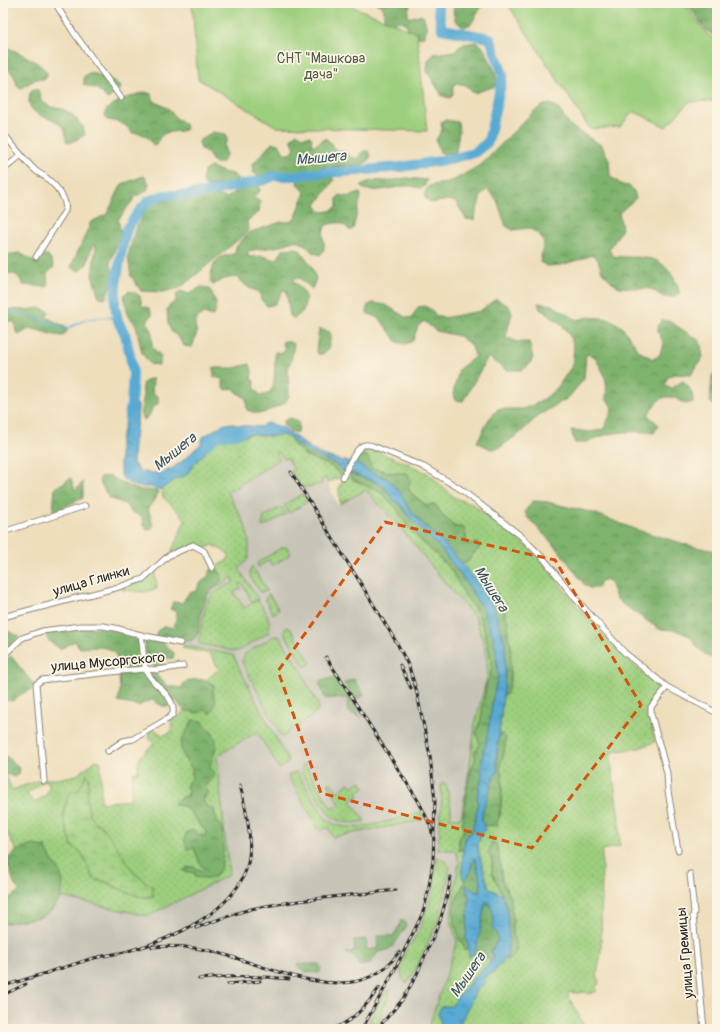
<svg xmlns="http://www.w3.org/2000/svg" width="720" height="1032" font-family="Pangolin,sans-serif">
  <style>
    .industrial { fill: #c8c4b8 }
    .grass { fill: url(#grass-dots); stroke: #647d54; fill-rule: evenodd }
    .forest { fill: url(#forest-crowns); stroke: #546e4c }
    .wetland { fill: url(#wetland-marsh); stroke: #647d54 }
    .green { fill: #9ecf7e; stroke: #647d54 }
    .water { fill: url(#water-ripples); stroke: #426a7f }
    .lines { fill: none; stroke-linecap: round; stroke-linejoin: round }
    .stream { stroke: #58aad3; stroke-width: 1.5 }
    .river { stroke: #58aad3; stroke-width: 10 }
    .minor-casing { stroke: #8c8474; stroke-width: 7 }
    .minor { stroke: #fff; stroke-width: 5 }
    .rail-casing { stroke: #2b2b2b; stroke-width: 3 }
    .rail { stroke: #fcf5e5; stroke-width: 1.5; stroke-dasharray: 4.5; stroke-linecap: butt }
    .marked { fill: none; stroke: #d5540f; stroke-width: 3; stroke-dasharray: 8 5; stroke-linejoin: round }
    .labels { text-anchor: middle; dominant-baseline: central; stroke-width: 3.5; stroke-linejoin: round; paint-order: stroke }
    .park-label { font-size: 14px; fill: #4e5c44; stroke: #fcf5e5 }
    .street-label { font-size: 14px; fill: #2b2b2b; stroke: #fcf5e5 }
    .water-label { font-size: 15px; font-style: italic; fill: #3b5766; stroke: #fcf5e5 }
  </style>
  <defs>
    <pattern id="grass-dots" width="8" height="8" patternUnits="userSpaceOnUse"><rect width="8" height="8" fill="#9ecf7e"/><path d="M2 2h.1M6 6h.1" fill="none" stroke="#88b26d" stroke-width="1.8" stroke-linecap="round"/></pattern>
    <pattern id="forest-crowns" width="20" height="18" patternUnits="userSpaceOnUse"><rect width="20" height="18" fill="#7eb26d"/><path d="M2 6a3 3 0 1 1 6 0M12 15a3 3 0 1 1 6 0" fill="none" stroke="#67915a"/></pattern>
    <pattern id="wetland-marsh" width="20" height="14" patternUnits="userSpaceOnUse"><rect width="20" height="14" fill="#9ecf7e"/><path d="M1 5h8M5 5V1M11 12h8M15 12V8" fill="none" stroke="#88b26d"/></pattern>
    <pattern id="water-ripples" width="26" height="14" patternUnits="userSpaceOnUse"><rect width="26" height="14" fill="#58aad3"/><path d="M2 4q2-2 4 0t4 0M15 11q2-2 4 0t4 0" fill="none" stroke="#498bab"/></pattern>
  </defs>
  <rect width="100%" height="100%" fill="#fcf5e5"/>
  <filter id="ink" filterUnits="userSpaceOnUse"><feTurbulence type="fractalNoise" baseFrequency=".025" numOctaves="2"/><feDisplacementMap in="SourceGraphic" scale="8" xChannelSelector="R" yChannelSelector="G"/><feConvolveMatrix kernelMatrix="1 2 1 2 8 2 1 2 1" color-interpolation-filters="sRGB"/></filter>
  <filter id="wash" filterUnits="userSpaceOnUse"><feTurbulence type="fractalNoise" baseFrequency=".012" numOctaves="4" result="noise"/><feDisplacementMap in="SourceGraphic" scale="16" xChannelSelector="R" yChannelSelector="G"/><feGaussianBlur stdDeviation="0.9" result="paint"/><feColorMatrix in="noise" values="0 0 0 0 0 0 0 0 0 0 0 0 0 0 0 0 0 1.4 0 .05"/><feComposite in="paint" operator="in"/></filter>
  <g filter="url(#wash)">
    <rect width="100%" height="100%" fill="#eedebc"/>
    <!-- industrial -->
    <path class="industrial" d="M278,449L326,478L337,505L366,490L402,530L456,596L475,617L485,648L488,673L475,724L459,862L450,917L457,942L428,1029H3V902L20,891L31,908L64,898L148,916L216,759V756L256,733L210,654L183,648L184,641H190L198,633L201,612L208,594L215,588L225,583L236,573L243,565L249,551V542L245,524L219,478Z"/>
    <!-- grass -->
    <g class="grass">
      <path d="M221,434C231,434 241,438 251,434C257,435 264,436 270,436C280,436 283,433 292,439V443L306,456L331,466L336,471L341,474L340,477L327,483L326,478L322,479V484L301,488L291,471L294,469L287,458L284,459L280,453L279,454L277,451L276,452L280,459L238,486V487L233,490L232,489L227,492L245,524L249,542V551L248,559L239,569L258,599L252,602L251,601L242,583L239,584L241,588L234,592L244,608L258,600C266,612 272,619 268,633L238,651H233L200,644L198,641C204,624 201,603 217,591C223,588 229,585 234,582L232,577L225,583L215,588L221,581V574L215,567L228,560L229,554L213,545L203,549L196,544L172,553C172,547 176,544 178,538C181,532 181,526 186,520L180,513L163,497L161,489L176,479L186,475L197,461L215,441L217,436Z"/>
      <path d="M370,449L409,464L429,474L455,498L472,504L518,538L540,559L574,602L603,635L632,664L659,687L660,692L653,700L648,709L655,742L639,748L616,751L610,755L619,819L620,846L602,850L601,954L597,974L599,983L596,987L597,991L588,994L585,992L578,993L569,992L568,996L577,1012L585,1029H458C462,1015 474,986 485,976C488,975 491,973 494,972C497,967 501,964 505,959L509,960L517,949L515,944L512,927L513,919L510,898L502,880L499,856L496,844L492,842L488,853L492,860V873L503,896L489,888L479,854L478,844L482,833L485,829L483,825L490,826L500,817L502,795V775L500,770V764L503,758L502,734L499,736L503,696L507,694L510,680L511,645L508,638V622L496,591L478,578L475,580L462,564C474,560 472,554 470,544L466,542V535C454,527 443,518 436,505L429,507L413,495L408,488L407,473H392L372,468L367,456H359L362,451Z"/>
      <path d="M349,473L352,479L382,493L396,508L411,531L451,569L465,596L478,613L485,632L492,665L490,677L486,685L481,718L476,734L480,744L475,751V761L471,768L464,811L463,824L464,830L459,839V851L463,849L462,875L465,882C459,894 451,906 454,920C456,930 462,940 465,950L469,948V957L473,954L475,958L480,960L487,958L491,961L486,966L477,974L456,999L452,1007L446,1006L438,1013L441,1024L439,1029H428L457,942L450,917L459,862L455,850H438L439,835L440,834C437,824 440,817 441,808C442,800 441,792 441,785L443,782L446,784L448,791L451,809V815L449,818H461L471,757L475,724L488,673L485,648L475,617L456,596L402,530L366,490L340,504L339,489L340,485Z"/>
      <path d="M302,494L307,502L289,513L284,505Z"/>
      <path d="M281,507L286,514L263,527L262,525L264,517Z"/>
      <path d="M286,547H287L291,554L272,566L269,560L258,567L257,563L281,548Z"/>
      <path d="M252,566L254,569L267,591L260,592C255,584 246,575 252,566Z"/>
      <path d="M157,568L155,573L157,589L144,592L122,590L123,587L144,580Z"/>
      <path d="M269,594L279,610L273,614L265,599Z"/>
      <path d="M287,627L291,629L311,663L305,667L285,634C284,631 284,630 287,627Z"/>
      <path d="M274,636H278L280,637L303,673L307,684L319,706C316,717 297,726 287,732V734L282,737L281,736L242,662L245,654Z"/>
      <path d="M183,645L233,655L259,707L288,760V762L280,769L279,768L257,732L217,756L229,875L148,916L65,898L60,899L62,893L59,870L53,862L45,847L21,848L17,852L3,825V769L12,790L42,779L43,782L27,794L34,803C44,796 50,795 49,782H44L45,779H57L77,775L96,760L101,762V803L130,800L133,773L139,771C138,769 137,767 138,765C138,756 148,749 154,744L150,739L149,732L154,729L162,735L168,734L172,731L171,719C178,720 180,715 184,710L198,713L213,694L214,685L206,680L219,669L210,654L183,648ZM192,721L206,728L213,733L215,751L211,760L210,767L212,780L206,784L207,792L203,801L206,806L214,809L216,818L219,823L222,864L217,875L211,877L195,873L186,868L192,867L202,871L204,869L194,848L199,835L205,837L206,831L199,825L195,817L184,806L174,805L188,795V782L192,778V769L189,764L184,758L181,748ZM87,774L89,776C87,790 84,808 93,820C95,822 98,824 101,826L135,874L153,887L151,892L154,895L150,897L134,894L117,888L106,882L94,879L81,852L72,846L63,817L67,799L72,791L78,792Z"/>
      <path d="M304,763L332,809L340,804L328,784L331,783L338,792L349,783L352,787L360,781L365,787L357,792L359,796L351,801L365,821C351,824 338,824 328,813L304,777L301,771Z"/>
      <path d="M296,771L326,819C331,822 335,825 340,826C363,831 399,818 421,812L423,816V820L333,837L328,827L320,831L288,776Z"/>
      <path d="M437,857L446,862L450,868L440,917L415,970L407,984L403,980L400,968L406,951L419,931L427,909L433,890Z"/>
      <path d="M387,989L390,991C388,1002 380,1010 380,1022L369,1023L371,1018Z"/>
    </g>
    <!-- forest -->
    <g class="forest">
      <path d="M377,3H411L408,11V18L420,15L424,17L427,29L424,36L413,39L409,37L407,25L400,21L388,23L384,21V9Z"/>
      <path d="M455,3H481L482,6L471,24L464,27C462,26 460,25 458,23C453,19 452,9 455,3Z"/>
      <path d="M681,3H717V38L706,30L690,7Z"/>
      <path d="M3,35H4L7,39L8,48C18,52 39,62 45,70C47,72 47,72 47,76L45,79H36L21,88L17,86C15,74 12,73 3,65Z"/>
      <path d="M476,42L483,47L487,54L496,74V86L474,93L471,91L465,85L456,83L453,86V94L450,98L442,96L427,71L428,60L434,54L454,51L464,44Z"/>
      <path d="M93,73L114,81L121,87L119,91C114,93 112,97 107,99L97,89L84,85V76Z"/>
      <path d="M33,89L38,90L42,102L51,107L63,109L74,116L83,127L85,135L70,143L66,141C66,138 66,134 65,131C59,116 32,120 29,102C29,99 30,95 30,92Z"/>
      <path d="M146,92L151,94L154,101L169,109L175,117L185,124L186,129C179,134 168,129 161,136C158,139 158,143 154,146C147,135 144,133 132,133C126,123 117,121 107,120L105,115L106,110C117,100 132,96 146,92Z"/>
      <path d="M550,104L557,107L570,126L601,145L609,159L610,176L622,185L629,186L634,191L636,198L619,213L622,229L609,250L613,256C625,258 639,256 651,259C665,261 678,281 680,294L672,297H664L651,289L619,287L613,283L602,272L598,260L593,255L562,265L547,266L540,262L544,242L541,236L529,228L513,230L506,226L497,200L487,189L481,196L474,220L466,219L456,202L448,200L431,203L425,198V192L429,186L454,180L482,164L533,112L544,105Z"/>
      <path d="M445,120L458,122L459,130L456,152L444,154L440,152L436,140L442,130L441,122Z"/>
      <path d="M213,132L226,134L227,140L224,146C226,154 228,156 221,163H214L207,152L201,149L199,142L201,139Z"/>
      <path d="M296,133L303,137L310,136L312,139L311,145C324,146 322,128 335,149L345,152L351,157L358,159C360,154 362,150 368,151L371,156L367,162L361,165L327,167L297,173L280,172L258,176L253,172L252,165L272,143L279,144L284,153L290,154L295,148L291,139Z"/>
      <path d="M211,167L223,172L233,174L238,179L233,183L206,186L202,181L204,171Z"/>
      <path d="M329,174L334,180L316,205L321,212L330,211L337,207V198L340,195L348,197L360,193L361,196L353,229L350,231C342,221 338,222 326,225C325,227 324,229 323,232C322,240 328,248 320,255L312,252L307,246L296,240L280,246L248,251L247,255C252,259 257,256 263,256C268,257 271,259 276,260L284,249L296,248L300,250L312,267L316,279L312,289L300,278H296L293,280L304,292L306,299L303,311L294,319L290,316L286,290H283L275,304L267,306L261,300L260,292L249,288L236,277L224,279L213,285L210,282C212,264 215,255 235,254L236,247L248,233L281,222H289L296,217L305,192L297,184L298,180Z"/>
      <path d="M144,176L149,183L147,191L136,196L118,220L121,233L110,263L114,276L106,298L99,297L92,275L96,245L92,246L87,264L79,271L71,267L91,222L107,214L122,184Z"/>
      <path d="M406,178L427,180L424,187L421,188C417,188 412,186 408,186C396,186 371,195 361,187C368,178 380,181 389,181C395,180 400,179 406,178Z"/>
      <path d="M259,186L260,191L253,197L260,202L259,212L247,221L248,230L245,234L180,288L162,292L141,291L131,276L128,257L135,230L147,207L156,201L210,194L227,198L237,190Z"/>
      <path d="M20,253L35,262L45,254L51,259L54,267L47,274L48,287L23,285C18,273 15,274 3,273V260L10,254Z"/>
      <path d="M201,287L209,288L216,302L215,314L212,316L204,313L198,317L195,325L197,333L192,347L184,346L178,337L171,331L168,323L167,310L169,306L176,301L177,293L181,291L189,294Z"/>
      <path d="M128,291L133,292L140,296L142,306L149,308L152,315L147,322L152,330V347L161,356L159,365L150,364L142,353L136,325L128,315L124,295Z"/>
      <path d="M496,299L509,306L512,313L506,337L517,342H529L533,358L529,365L522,370H506L488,357L463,401L455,400L453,394L459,369L475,357L471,345L459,336L436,331L424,321L418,326L413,341L405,344L397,342L380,319L367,313V306L373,303L386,305L405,317L412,318L418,307L425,306L432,310L436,316L443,318L480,311Z"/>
      <path d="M538,303L552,305L577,320L589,317L610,319L622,327L640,352L653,359L659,356L664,344L658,331V325L662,320L669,321L700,341L703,357L691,375L675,374L667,378L665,386L672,388L683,381C690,388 693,392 693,402L685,404C681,402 676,397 671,397C659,395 653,407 648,415L659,425L654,433C638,431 621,431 606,435C594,438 587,444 575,443L571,430L591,432L604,429L612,411L611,405L606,399C608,378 604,373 594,356L586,354L584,379L568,398L539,415L520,433L499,448L491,449L477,442L489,419L498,409H523L542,401L557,388L572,366L574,347L569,334L560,323L540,309Z"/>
      <path d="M41,308L50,312L46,317L67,328V331L63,336L54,335L30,328L19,335L16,332L15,322L3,321V309L26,310Z"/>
      <path d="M319,329L330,332L331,336L328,350L322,354H318L316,350Z"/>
      <path d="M286,341L294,344L291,361L288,368L289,396L285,403L263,413H255L247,410L246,398L239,394L233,388L226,390L223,387V383L222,379L214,377L213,368H234L250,364L252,371L251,379L254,381L255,389L260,395C266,396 270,393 273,387C275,381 275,359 275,352L283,353L285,349L282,342Z"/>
      <path d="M717,370V407H715L710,402L712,376Z"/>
      <path d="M149,379H153L152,391L154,395L158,396V404L152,408L150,415L144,420C137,414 143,406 143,398C143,393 143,389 142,384Z"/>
      <path d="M290,418C299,420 300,423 298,432C289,434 288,430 283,424L284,421Z"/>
      <path d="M292,439L312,454L337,465L340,469L344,470L341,474H340L331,466L306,456L292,443Z"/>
      <path d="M359,456H367L372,468L392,473H407L411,480L408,488L413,495L428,507L430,504L436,505L441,514L454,527H463L466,535V542L470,544L477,543L480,548L472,555L468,562L462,564C447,545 429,531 413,513C406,505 403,494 396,488C390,483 383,477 376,474C368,470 360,469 355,461Z"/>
      <path d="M349,473L378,483L386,489L395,501L402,506L408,516L441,549L465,581L482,608L493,636L496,649L498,678L494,693L486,744L483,751L481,769L482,776L477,797L478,803L474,825L471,833L466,837L463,849L459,851V839L464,830L463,824L464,811L471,768L475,761V751L480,744L476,734L481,718L486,685L490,677L492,665L485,632L478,613L465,596L451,569L411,531L396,508L382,493L352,479Z"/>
      <path d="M110,476C118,481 127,486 136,489C144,491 150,489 158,492L156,499L148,508L153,526L151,529L147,530L144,526L142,517L130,511L125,504L109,498L99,481L101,477Z"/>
      <path d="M71,478L75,490L83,482V498L53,512L55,488Z"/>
      <path d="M533,501L547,502L594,513L634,529L695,547L717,551V658L708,657L697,647L690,636L675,630L659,629L621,603L616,598L609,580L601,581L598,588H590L584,584L558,549L527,517L525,511Z"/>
      <path d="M215,567L221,574V581L215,588L208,594L201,612L198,633L195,638L190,641H184L156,636L157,631L165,626L173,628L176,619L177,612L170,609L173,602L182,603L189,593L197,591L199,584L208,577L209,571Z"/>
      <path d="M478,578H484L491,584L496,591L500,601L505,613L508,622V638L511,645L510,680L507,694L503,696L505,678V642L493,606L475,580Z"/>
      <path d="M3,626C7,631 13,634 19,636L3,652Z"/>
      <path d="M85,628H104L119,631L139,637L142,665L133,668H123L119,663L115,654L110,649L100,647L80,648L75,641L60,649L49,641L46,636L47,633Z"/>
      <path d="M148,639C153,639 160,641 164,644C168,647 170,650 174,653L173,658L165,659L162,667H155C144,660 146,653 145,641Z"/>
      <path d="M11,656L34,685L31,690C24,692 19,695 13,701L3,700V662Z"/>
      <path d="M138,672H154L160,679L168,686L182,688L183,684C194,677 203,678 214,685L213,694L216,701L211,713L204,710L198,713L184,710L175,700L171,701L168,707L162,706L153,700L144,703L139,706L118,702L120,690L119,674Z"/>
      <path d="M336,677L361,717L348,712L347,698H325L319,682Z"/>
      <path d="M354,679L364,695L355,700L344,683Z"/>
      <path d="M192,720L203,721C204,723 204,725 206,727C207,730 211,731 213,734C221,745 212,755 210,767L215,773L212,780L206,784L207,792L203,801L206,806L214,809C214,812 215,816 216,818C217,821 220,823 221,826C224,837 225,866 217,874C212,880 203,878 196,877L195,873L183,871L186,868L193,867L202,871L204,869L201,866L194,848L187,849L184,840L187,832L194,830L199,835L205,837L206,831C198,823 193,814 184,806L174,805C176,798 182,797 188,795V790L186,788L188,782L192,778V769L189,764L184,758L181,748V741L189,728Z"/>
      <path d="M502,734L506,738C505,744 505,750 503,756C503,759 500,762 500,765C500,769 502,773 502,777C502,794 501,810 497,826L483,825C479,814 490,788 494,776L498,771C496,759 497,748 499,736Z"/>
      <path d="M3,751L4,754L19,768L18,774L14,777L6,774L3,769Z"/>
      <path d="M492,842L496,844L499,856L502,880L510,898L513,919L512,927L515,944L517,949L513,957L509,960L505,959L507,956L509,935L503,896L492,873V860L488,853Z"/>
      <path d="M34,845L45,847L53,862L59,870L63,881L62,893L60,899L51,911L41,917L3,924V902L20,891L15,886L8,864L9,857L21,848Z"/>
      <path d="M475,859L481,883V892H475L467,885L466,886L469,897V905L466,938L469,948L465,950L464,945L460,941L454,921L453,909L457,897L470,873L473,860Z"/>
      <path d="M486,901L489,903L492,909L498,940L491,951L494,957L491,961L487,958L480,960L475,958L473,954L478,940Z"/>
      <path d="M401,920L405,922L406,927L393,946L387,950L378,952L370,964L359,966C357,957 355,956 346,953L355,951L354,940L366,939L367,950L379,948L377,936H393L400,925Z"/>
      <path d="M300,963C306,966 312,963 319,964L321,970L319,973L308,972L301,970L297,965Z"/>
    </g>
    <!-- wetland -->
    <path class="wetland" d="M87,774L89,776L87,800L89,813L94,821L101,826L111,838L135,874L153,887L152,892L154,895C142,902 118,888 107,882C103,881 98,880 94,879L81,852L72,846L63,817L67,799L72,791H78Z"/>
    <!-- green -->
    <g class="green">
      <path d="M192,3H344L417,33L427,131L277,127L198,79Z"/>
      <path d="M507,3H678L688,8L707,34L717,41V101L689,102L666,127L633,111L620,127L590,129Z"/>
    </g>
    <!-- water -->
    <path class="water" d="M130,405H138C138,425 133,443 133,463L140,471L150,473H161L171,469L181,462L201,444L202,438L206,435L222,425L231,423L236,425L261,427L264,424L269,423L284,428L287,432L293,435L306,445L320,454L342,461H346L348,462L355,461L358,465L365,469L388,479L401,493L405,502L412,512L426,528L436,536L451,551L471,574L493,606L505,642V678L497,751L496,761L498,771L494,776L482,813V821L485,829L482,833L478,844L479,854L489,888L503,896L507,909L509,935L507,956L501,965L497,967L494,972L486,976C486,984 483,985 476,988V992L461,1021L458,1029H439L441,1024L438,1013L441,1007L446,1006H452L456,999L477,974L486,966L494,958L491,951L498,940L496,932L492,928C496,921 492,910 489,903L486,901C482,915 480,942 474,953C473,954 470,956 469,957L468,945L466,938L469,905V897L466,886L467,885L475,892H480L481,883L475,859L473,860L470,873L465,882L462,875L463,849L466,837L471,833L474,825L478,803L477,797L482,776L481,769L483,751L486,744L494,693L498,678L496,649L493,636L482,608L465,581L441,549L408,516L402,506L395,501L386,489L378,483L340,469L337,465L312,454L288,437L283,435L270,436L251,434L242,437L238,436L236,438L231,439L225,434H221L217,436L215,441L197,461L186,475L176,479L161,489L156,490L152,487H140L130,484L122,478L120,471V441Z"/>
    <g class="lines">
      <!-- stream -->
      <path class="stream" d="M3,309L40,319L64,330L87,319L110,317L118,321"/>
      <!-- river -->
      <g class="river">
        <path d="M129,418L131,405L133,374L130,355L125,334L118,321L115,305L116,284L122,249L127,228L137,214L148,201L164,195H188L209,192L264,180L274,176H296L318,173L342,172L401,167L441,161L474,153L488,142L503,75L490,38L442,29L437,3"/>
        <path d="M206,445L217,436L239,433"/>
      </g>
    </g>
  </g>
  <g filter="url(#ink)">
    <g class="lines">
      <!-- minor casing -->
      <g class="minor-casing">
        <g id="minor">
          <path d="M55,3L74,33L121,98"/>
          <path d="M3,133C14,146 24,160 36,171C40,174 45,176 49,180C57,187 68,200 65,211L36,257"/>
          <path d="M3,170L21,155"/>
          <path d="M343,477C347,469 355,448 364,445C367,444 370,445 373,446L424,467L459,488L521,536L544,559L575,598L625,653L667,687L717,713"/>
          <path d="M3,532L85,506"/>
          <path d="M3,617L119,587L143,579L168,556L193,545L204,551L212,568"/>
          <path d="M3,656L22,638L42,631L80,626H103L115,628L141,635L180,643"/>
          <path d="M667,687L651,707V714L667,773L668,791L678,850"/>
          <path d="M108,751L123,741L133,739L169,718L173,714C176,695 152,686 146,670C143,661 143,645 141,635"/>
          <path d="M44,781L36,684L42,680L120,671L146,669L157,670L183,666"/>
          <path d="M690,874L694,912L693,916L704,1029"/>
        </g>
      </g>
      <!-- minor -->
      <use href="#minor" class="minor"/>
      <!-- rail casing -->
      <g class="rail-casing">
        <g id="rail">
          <path d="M291,472L358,579L398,645L409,667L416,689L430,756L435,801L433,861L428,892L424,909L419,921L394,971L362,1029"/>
          <path d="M326,657L419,802L430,825L432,833"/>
          <path d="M400,665L411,688"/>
          <path d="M196,928C214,921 232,914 251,909C297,899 349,896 396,890"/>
          <path d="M152,947C176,945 199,947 222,954C263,965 330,997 372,976C383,971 392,962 399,952"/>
          <path d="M199,979C229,976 258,975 289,979"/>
          <path d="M228,984L260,981"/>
          <path d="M3,986C20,981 38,976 55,970C67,967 78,963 90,959C103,956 116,954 128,951C171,940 237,911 248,863C253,839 246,809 240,785"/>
          <path d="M3,995L26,984"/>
          <path d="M331,1029C352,1023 367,1005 379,988"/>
          <path d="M377,1029L403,999L417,974L440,921L447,896L451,877"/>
        </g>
      </g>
      <!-- rail -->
      <use href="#rail" class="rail"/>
    </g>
  </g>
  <!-- marked area -->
  <path class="marked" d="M385,522L555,560L641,705L532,848L321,793L278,671Z"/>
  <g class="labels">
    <!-- park labels -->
    <g class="park-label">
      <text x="321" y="58">СНТ "Машкова<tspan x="321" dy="16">дача"</tspan></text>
    </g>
    <!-- street labels -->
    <g class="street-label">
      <text transform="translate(91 581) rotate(-16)">улица Глинки</text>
      <text transform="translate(108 662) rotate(-5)">улица Мусоргского</text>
      <text transform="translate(685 953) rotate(-95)">улица Гремицы</text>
    </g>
    <!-- water labels -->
    <g class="water-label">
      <text transform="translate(321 158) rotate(-5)">Мышега</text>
      <text transform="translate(175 452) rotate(-39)">Мышега</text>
      <text transform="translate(491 589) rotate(58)">Мышега</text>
      <text transform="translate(468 975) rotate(-55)">Мышега</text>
    </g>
  </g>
  <!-- margin -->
  <rect width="720" height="1032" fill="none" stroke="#fcf5e5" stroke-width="16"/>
</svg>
